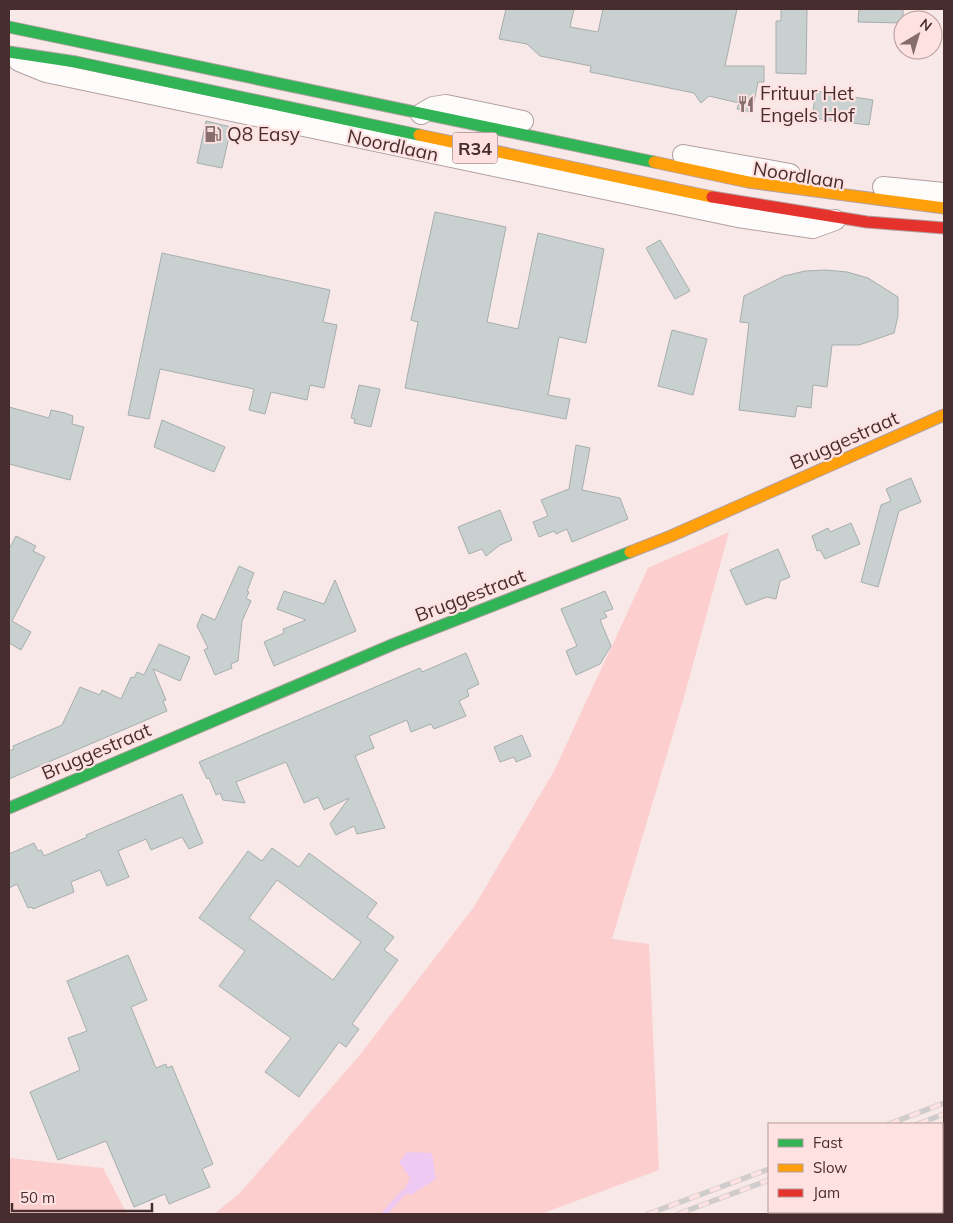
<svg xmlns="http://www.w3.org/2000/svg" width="953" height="1223" font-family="Mulish,sans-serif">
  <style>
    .green { fill: #fccfce }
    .water { fill: #eecaf2 }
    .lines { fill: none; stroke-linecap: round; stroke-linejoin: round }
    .stream { stroke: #eecaf2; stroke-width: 5.5 }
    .building { fill: #c8d0d0; stroke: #a6aeae; fill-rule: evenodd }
    .street-casing { stroke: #b3a0a0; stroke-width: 22 }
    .fast-casing { stroke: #b3a0a0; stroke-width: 13 }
    .slow-casing { stroke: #b3a0a0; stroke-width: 13 }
    .jam-casing { stroke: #b3a0a0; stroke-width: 13 }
    .street { stroke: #fefcfb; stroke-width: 20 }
    .fast { stroke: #30b455; stroke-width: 11 }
    .slow { stroke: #ff9f0a; stroke-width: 11 }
    .jam { stroke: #e5322d; stroke-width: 11 }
    .rail-casing { stroke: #d1cccc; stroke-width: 5.5 }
    .rail { stroke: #fee2e1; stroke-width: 4; stroke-dasharray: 11; stroke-linecap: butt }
    .labels { text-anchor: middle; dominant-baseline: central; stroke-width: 4.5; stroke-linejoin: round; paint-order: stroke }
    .shield { fill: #fee2e1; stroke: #7f6364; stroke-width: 1 }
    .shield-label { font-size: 18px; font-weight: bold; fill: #482d2e }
    .poi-label { font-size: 19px; fill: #482d2e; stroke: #fee2e1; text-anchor: start }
    .street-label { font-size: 19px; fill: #482d2e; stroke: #fee2e1 }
  </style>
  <rect width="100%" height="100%" fill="#f8e8e7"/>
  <!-- green -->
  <g class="green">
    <path d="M729,532L684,697L612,939L649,944L659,1170L541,1214H214L239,1194L359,1056L474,907L554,771L648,568Z"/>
    <path d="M9,1158L103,1168L127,1214H9Z"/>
  </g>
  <!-- water -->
  <path class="water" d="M407,1152L432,1153L436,1179L411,1195L403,1193L410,1178L399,1162Z"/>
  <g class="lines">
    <!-- stream -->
    <path class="stream" d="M384,1214L403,1193"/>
  </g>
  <!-- building -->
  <g class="building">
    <path d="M506,9H574L570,27L598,32L603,9H737L725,66H764V82H758L752,112L737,109L739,103L709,96L701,103L694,93L590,72L591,66L540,56L527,44L499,39Z"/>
    <path d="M781,9H807L806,74L776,73V21H781Z"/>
    <path d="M859,9H903V23L858,22Z"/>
    <path d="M816,91L873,100L869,125L812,118Z"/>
    <path d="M206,121L231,127L222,168L197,163Z"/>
    <path d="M435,212L506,227L487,322L518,329L538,233L604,249L586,343L559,337L548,395L570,399L566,419L405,388L418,322L411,320Z"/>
    <path d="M660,240L690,291L675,299L646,248Z"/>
    <path d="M162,253L330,290L323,322L337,325L324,388L310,385L307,400L271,392L265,414L249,410L254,389L160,369L149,419L128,415Z"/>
    <path d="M826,270L847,272L868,278L898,297V316L894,333L859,345H832L827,387L813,385L811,408L797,406L795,417L739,410L749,323L740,322L744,296L784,276L805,271Z"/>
    <path d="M672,330L707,339L693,395L658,386Z"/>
    <path d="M359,385L380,389L371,427L354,423L355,419L351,418Z"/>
    <path d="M9,407L49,418L51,410L65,413L73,416L72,424L84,427L70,480L9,464Z"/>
    <path d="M162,420L225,447L214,472L154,447Z"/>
    <path d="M576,445L590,448L582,490L620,498L628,519L572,542L567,529L556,534L554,531L539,537L533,522L548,516L541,500L569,489Z"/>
    <path d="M911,478L921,502L899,511L878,587L861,582L881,505L891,501L886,489Z"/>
    <path d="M500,510L512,540L500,545L486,556L482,549L469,554L458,527Z"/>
    <path d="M851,523L860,544L825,559L820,550L817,551L812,536L828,528L830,532Z"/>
    <path d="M16,536L36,546L33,551L45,557L12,621L31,632L21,650L9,643V549Z"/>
    <path d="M778,549L790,577L780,581L776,599L767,597L746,605L730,570Z"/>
    <path d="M239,566L254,573L247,591L249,592L246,598L251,601L242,621L238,661L231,664L232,668L215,675L204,650L208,648L197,626L202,614L215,620Z"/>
    <path d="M335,580L356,631L274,666L264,642L284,633L283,629L306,620L277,609L284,591L324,604Z"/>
    <path d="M605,591L613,609L604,612L607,617L600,620L611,646L600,664L576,675L566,651L577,646L561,609Z"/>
    <path d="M159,644L190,657L180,681L153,669L166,700L163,701L167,711L9,779V751L14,749L13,746L62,725L80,687L100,695L102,690L121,699L131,677L134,678L137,672L144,675Z"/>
    <path d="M466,653L479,684L467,690L469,696L459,701L466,716L434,729L431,724L411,732L407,720L369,736L374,748L355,756L385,828L357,834L354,826L336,835L330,824L349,798L324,810L318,797L304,803L286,762L236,782L245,803L223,800L220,793L216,795L209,778L207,779L199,762L420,668L422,672Z"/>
    <path d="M522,735L531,756L516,762L514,757L500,762L494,747Z"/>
    <path d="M182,794L203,843L189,849L182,837L151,850L146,839L118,851L129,877L107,886L100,870L71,882L74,892L33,909L32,907L28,908L17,884L9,888V854L34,843L38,851L41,850L44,856L87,837L86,835Z"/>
    <path d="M272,848L299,867L309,853L377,903L367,917L394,937L384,950L398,960L352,1024L359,1029L346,1047L339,1042L299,1097L265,1072L291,1038L219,986L245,951L199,918L248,851L262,861ZM277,880L361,942L333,980L249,918Z"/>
    <path d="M128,955L147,1000L131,1007L156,1068L166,1064L167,1068L172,1066L213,1164L202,1169L210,1187L169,1204L165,1194L134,1207L106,1141L58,1160L30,1092L80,1070L68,1038L87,1031L67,981Z"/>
  </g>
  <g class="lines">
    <!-- street casing -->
    <g class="street-casing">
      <g id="street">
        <path d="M19,61L46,72L738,217L813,228L835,220"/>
        <path d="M421,114L433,107L446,105L523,121"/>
        <path d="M683,155L790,174"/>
        <path d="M883,187L944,193"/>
      </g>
    </g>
    <!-- fast casing -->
    <g class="fast-casing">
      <g id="fast">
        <path d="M9,27L654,162"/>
        <path d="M9,52L76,62L419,135"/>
        <path d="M9,808L394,644L630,552"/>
      </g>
    </g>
    <!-- slow casing -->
    <g class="slow-casing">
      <g id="slow">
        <path d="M419,135L712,197"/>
        <path d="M654,162L748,182L944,208"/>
        <path d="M630,552L671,536L944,415"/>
      </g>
    </g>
    <!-- jam casing -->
    <g class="jam-casing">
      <path id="jam" d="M712,197L867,222L944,228"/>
    </g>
    <!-- street -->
    <use href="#street" class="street"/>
    <!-- fast -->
    <use href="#fast" class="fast"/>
    <!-- slow -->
    <use href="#slow" class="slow"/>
    <!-- jam -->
    <use href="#jam" class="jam"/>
    <!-- rail casing -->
    <g class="rail-casing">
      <g id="rail">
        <path d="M889,1124L944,1103"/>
        <path d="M918,1124L944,1114"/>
        <path d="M648,1214L769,1169"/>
        <path d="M678,1214L769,1180"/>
      </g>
    </g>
    <!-- rail -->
    <use href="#rail" class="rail"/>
  </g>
  <!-- icons -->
  <defs>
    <g id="restaurant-bare" transform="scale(1.35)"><path d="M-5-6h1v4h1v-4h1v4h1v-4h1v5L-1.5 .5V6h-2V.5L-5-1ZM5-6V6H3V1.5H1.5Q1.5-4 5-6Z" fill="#866e6f" stroke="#fee2e1" stroke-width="2.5" paint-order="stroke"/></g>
    <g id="fuel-bare" transform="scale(1.35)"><path d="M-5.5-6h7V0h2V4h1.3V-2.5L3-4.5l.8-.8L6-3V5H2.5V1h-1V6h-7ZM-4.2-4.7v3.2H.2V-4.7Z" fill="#866e6f" stroke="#fee2e1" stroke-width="2.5" paint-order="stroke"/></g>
  </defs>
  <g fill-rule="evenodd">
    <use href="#restaurant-bare" x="746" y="104"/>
    <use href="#fuel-bare" x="213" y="134"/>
  </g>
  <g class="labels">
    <!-- shield labels -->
    <rect class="shield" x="452.5" y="132.5" width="45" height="31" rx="4"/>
    <g class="shield-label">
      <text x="475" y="148">R34</text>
    </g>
    <!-- poi labels -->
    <g class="poi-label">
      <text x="760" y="93">Frituur Het<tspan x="760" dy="22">Engels Hof</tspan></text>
      <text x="227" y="134">Q8 Easy</text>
    </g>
    <!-- street labels -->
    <g class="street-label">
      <text transform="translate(393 145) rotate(12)">Noordlaan</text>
      <text transform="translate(799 175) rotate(9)">Noordlaan</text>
      <text transform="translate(844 440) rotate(-24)">Bruggestraat</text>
      <text transform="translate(470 595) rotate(-21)">Bruggestraat</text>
      <text transform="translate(96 751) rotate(-23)">Bruggestraat</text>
    </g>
  </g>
  <!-- border -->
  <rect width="953" height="1223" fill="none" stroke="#482d2e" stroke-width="20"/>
  <!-- legend -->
  <rect x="768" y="1123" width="175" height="90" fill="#fee2e1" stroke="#b59a99"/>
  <rect x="778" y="1139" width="25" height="8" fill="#30b455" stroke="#b59a99"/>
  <text x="813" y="1148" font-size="15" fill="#482d2e">Fast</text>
  <rect x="778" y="1164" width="25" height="8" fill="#ff9f0a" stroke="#b59a99"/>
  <text x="813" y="1173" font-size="15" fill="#482d2e">Slow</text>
  <rect x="778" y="1189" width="25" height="8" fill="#e5322d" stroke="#b59a99"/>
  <text x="813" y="1198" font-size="15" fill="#482d2e">Jam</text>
  <!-- north arrow -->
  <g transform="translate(918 35) rotate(38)"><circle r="24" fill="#fee2e1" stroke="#b59a99"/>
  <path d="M0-4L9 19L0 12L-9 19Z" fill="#866e6f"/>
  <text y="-8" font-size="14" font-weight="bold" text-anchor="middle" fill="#482d2e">N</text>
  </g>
  <!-- scale -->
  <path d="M12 1203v8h140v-8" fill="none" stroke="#482d2e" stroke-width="2.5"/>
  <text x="20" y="1203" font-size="15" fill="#482d2e" stroke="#fee2e1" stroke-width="4" paint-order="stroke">50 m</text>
</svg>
